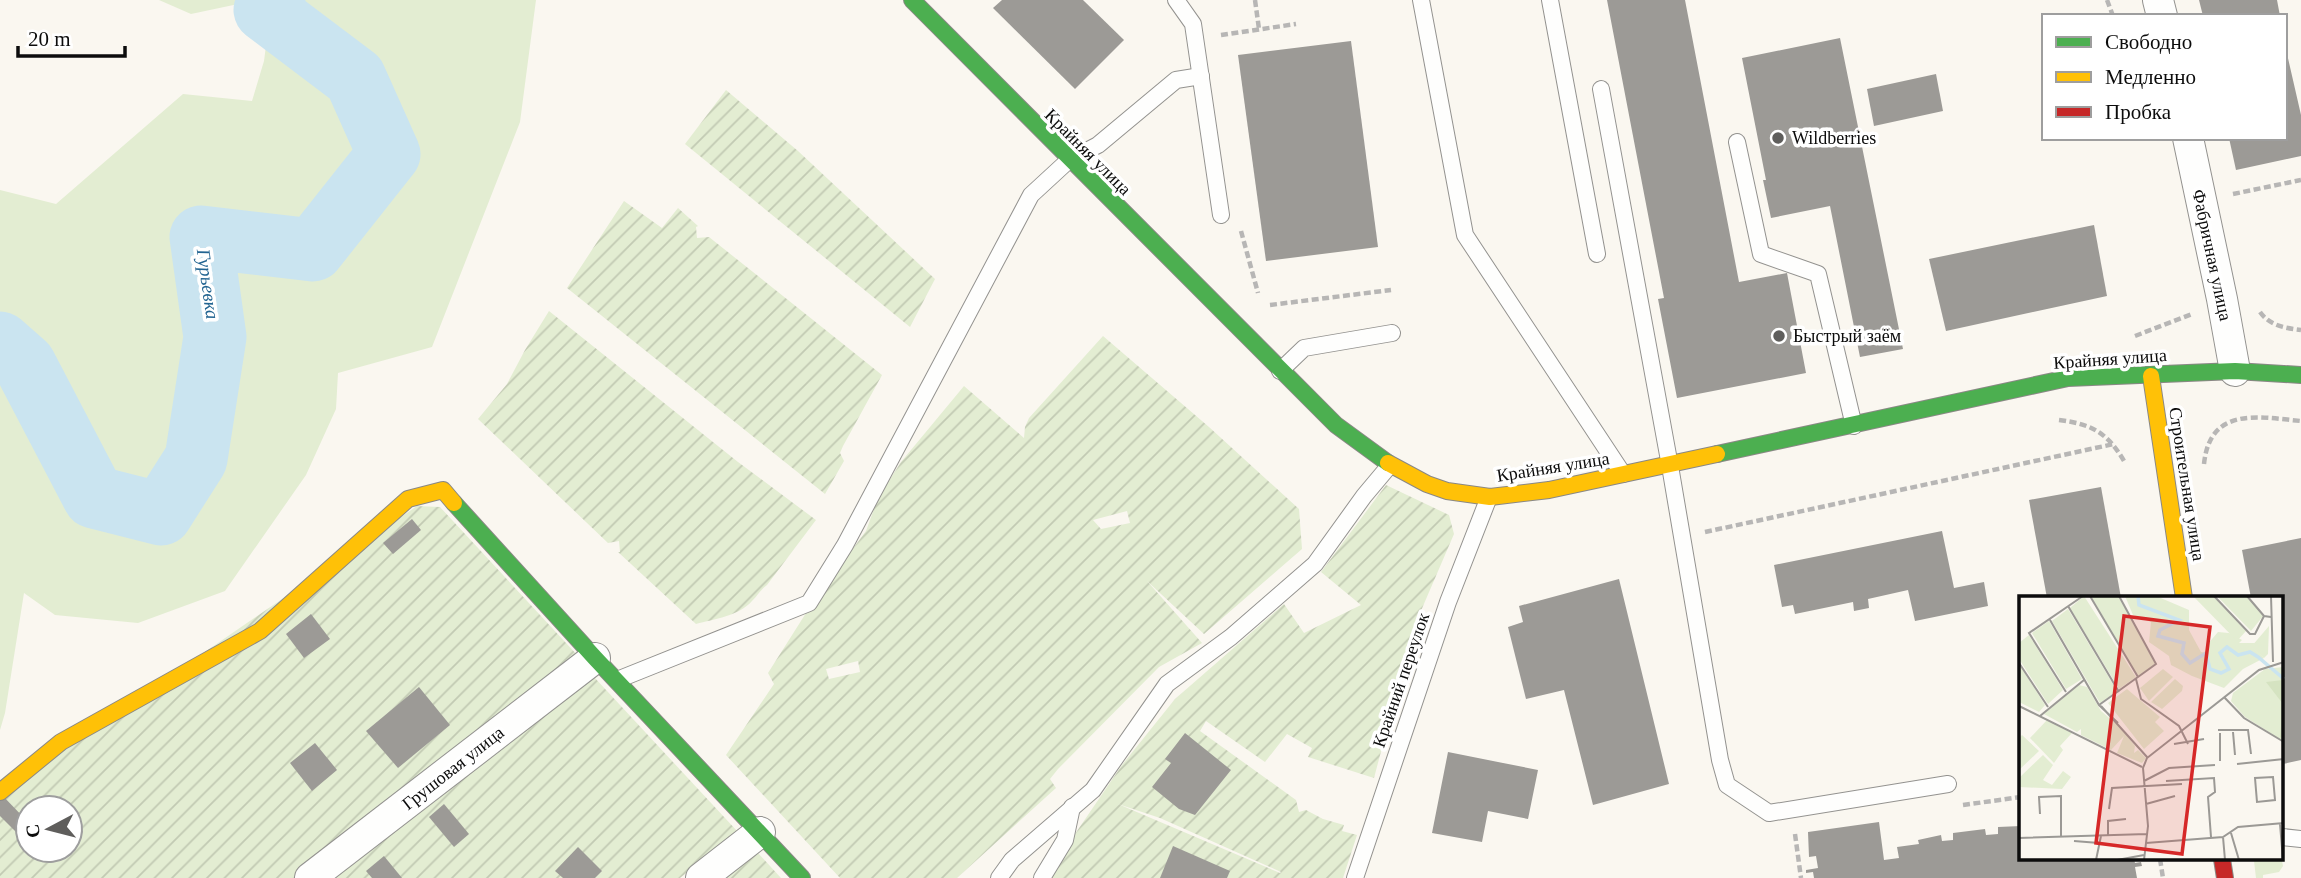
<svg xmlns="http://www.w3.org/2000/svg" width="2301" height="878" font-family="Georgia,serif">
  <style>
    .grass { fill: #e3edd2 }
    .garden { fill: url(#garden-furrows); fill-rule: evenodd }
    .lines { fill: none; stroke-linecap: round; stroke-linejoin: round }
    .river { stroke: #cae4f0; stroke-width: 63 }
    .building { fill: #9c9a96 }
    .lane-casing { stroke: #93928f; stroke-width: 18 }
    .street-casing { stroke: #93928f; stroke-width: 32 }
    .fast-casing { stroke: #8a8885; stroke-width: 18 }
    .slow-casing { stroke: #8a8885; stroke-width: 18 }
    .jam-casing { stroke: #8a8885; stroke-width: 18 }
    .path { stroke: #b7b6b5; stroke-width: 4.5; stroke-dasharray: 7 3.5; stroke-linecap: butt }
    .lane { stroke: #fefefd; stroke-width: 16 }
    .street { stroke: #fefefd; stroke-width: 30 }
    .fast { stroke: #4caf50; stroke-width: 16 }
    .slow { stroke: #ffc107; stroke-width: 16 }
    .jam { stroke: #c62828; stroke-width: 16 }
    .poi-dot { fill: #5f5e5c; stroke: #fff; stroke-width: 2.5 }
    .labels { text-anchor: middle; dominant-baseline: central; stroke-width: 7; stroke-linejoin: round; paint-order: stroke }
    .poi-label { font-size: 18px; fill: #0c0c0c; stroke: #fff; text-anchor: start }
    .street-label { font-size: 18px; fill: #0c0c0c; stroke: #fff }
    .water-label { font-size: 19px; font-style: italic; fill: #226491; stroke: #fff }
    .inset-river { fill: none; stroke: #cae4f0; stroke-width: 3.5 }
    .inset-road { fill: none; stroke: #9b9995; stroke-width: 2 }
    .view { fill: #d62828; fill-opacity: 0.15; stroke: #d62828; stroke-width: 3.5 }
    .inset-edge { fill: none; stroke: #0c0c0c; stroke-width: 3.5 }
  </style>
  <defs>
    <pattern id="garden-furrows" width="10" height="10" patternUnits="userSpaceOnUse" patternTransform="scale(1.75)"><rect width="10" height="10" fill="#e3edd2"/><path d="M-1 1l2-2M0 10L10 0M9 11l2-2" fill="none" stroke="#c2cab3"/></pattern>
  </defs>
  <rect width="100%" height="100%" fill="#faf7f0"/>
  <!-- grass -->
  <g class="grass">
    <path d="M159,0H257L191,14Z"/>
    <path d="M272,0H536L520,122L432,347L338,373L336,409L306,475L225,591L138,623L55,615L24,593L5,713L0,730V190L56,204L183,94L252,101L264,61Z"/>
    <path d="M2262,859L2282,861L2283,866L2279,872L2263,875V878H2256L2254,861Z"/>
  </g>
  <!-- garden -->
  <g class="garden">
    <path d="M726,90L798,151L935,279L910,327L685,144Z"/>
    <path d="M624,201L662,228L678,208L698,226L696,227L697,238L709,237L882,375L843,446L840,453L844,461L825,494L567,288Z"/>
    <path d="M549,311L738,462L816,520L767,585C760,590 758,595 752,601C739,616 714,619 696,624L618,552H620L619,541L608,543L478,419L507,384L525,350Z"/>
    <path d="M1103,336L1209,427L1299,509L1302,549L1204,634L1147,581L1202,643L1159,667L1058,769L1050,779L1056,788L957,878H840L726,755L774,684L768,673L813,602L866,531L878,498L901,462L964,386L1024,438L1025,427L1029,418ZM1127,511L1130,523L1101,529L1093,520ZM858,661L860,672L829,679L826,669Z"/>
    <path d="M1386,485L1449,515L1454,534L1414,627L1374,778L1308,757L1312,748L1287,734L1265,762L1206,721L1200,731L1296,800L1299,812L1306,810L1323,819L1344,825L1342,831L1357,835L1343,878H1045L1122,765L1175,699L1284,604L1304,633L1361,605L1321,572ZM1118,804L1160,818L1281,872L1280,873Z"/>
    <path d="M417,506L440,507L579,657L298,878H0V793ZM28,808H70V850H28Z"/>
    <path d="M594,677L738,832L680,878H333Z"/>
    <path d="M758,853L781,878H719Z"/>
  </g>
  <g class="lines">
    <!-- river -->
    <path class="river" d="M0,343L25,365L94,497L161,514L196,459L215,337L201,237L313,250L389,154L355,78L265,10L274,0"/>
  </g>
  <!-- building -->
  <g class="building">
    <path d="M1002,0H1083L1124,40L1075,89L993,8Z"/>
    <path d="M1607,0H1685L1739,282L1787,273L1806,373L1677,398L1658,299L1664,298Z"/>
    <path d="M2199,0H2277L2280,16H2203Z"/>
    <path d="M1840,38L1903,349L1860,357L1830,206L1771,218L1763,180H1766L1742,58Z"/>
    <path d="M1351,41L1378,247L1266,261L1238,55Z"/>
    <path d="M2285,45L2301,115V156L2236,170L2229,138H2285Z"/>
    <path d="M1936,74L1943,111L1874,126L1867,89Z"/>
    <path d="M2094,225L2107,296L1946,331L1929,259Z"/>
    <path d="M2101,487L2121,598H2047L2029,500Z"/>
    <path d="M412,519L421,530L393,554L383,543Z"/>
    <path d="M1942,531L1954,588L1984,582L1988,606L1915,621L1908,590L1868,599L1869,608L1854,611L1853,602L1795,614L1793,605L1782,607L1774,565Z"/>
    <path d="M2301,538V760L2283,764L2282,598H2251L2242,550Z"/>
    <path d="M1619,579L1669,784L1593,805L1564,690L1526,699L1508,627L1523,622L1519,606Z"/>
    <path d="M311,614L330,639L304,658L286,634Z"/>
    <path d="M419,687L450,725L398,768L366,731Z"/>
    <path d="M1185,733L1231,770L1195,815L1179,809L1152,787L1171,763L1165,759Z"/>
    <path d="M315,743L337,770L312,791L290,763Z"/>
    <path d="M1448,752L1538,770L1528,819L1488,811L1482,842L1432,833Z"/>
    <path d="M0,793L28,822V826L19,835L0,816Z"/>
    <path d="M444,804L469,834L454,847L429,817Z"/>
    <path d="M1879,822L1884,860L1899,858L1897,847L1919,844L1918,840L1941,835L1942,841L1953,840V833L1985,829L1986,835L1998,834V827L2021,826V859H2134L2135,863L2141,862L2142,866L2135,867L2137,878H1814L1813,872L1806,873V870L1818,868L1816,856L1809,857L1808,832Z"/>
    <path d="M1173,846L1230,871L1227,878H1160Z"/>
    <path d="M578,847L602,871L595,878H563L555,871Z"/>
    <path d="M384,856L402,878H372L366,871Z"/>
  </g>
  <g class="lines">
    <!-- lane casing -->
    <g class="lane-casing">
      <g id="lane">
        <path d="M1176,0L1193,24L1221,215"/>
        <path d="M1421,0L1465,235L1623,474"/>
        <path d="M1550,0L1597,254"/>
        <path d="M1601,89L1670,466L1720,760L1727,785L1769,813L1948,784"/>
        <path d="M1737,142L1761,254L1818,274L1854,426"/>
        <path d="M1280,371L1304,348L1392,333"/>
        <path d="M617,680L809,603L845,545L1031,195L1069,160L1098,145L1176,80L1201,76"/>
        <path d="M2282,837L2301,839"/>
        <path d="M999,878L1012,860L1093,790L1167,684L1231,637L1315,564L1364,496L1390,465"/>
        <path d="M1042,878L1065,840L1072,807"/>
        <path d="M1355,878L1448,602L1489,497"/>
      </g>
    </g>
    <!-- street casing -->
    <g class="street-casing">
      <g id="street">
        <path d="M2158,0L2162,16"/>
        <path d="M2188,138L2222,299L2235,371"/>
        <path d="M310,878L595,658"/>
        <path d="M701,878L760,832"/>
      </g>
    </g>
    <!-- fast casing -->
    <g class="fast-casing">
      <g id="fast">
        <path d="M912,0L1336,425L1388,463"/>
        <path d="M1717,454L2068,378L2235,371L2301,375"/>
        <path d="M454,503L595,658L802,878"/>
      </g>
    </g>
    <!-- slow casing -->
    <g class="slow-casing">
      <g id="slow">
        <path d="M2151,376L2184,598"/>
        <path d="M1388,463L1427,484L1447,491L1490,497L1549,490L1717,454"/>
        <path d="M0,792L61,742L260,631L408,499L443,490L454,503"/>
      </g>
    </g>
    <!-- jam casing -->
    <g class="jam-casing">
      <path id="jam" d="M2222,859L2225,878"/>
    </g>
    <!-- path -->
    <g class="path">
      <path d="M1255,0L1259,29"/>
      <path d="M2107,0L2113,16"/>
      <path d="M1221,35L1296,24"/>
      <path d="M2233,194L2301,180"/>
      <path d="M1241,231L1258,293"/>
      <path d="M1270,305L1391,290"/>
      <path d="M2260,312C2270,326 2285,328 2301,330"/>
      <path d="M2135,336L2192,314"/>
      <path d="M2059,420C2091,424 2107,432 2124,461"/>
      <path d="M2204,464C2210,406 2258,417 2301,421"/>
      <path d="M1705,532L2114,444"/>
      <path d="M1963,805L2021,797"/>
      <path d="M1795,834L1801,878"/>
      <path d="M2160,859L2163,878"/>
    </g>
    <!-- lane -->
    <use href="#lane" class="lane"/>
    <!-- street -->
    <use href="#street" class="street"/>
    <!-- fast -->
    <use href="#fast" class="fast"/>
    <!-- slow -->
    <use href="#slow" class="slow"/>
    <!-- jam -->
    <use href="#jam" class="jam"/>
  </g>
  <!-- markers -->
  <g class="poi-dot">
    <circle cx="1778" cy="138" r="7"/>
    <circle cx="1779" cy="336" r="7"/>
  </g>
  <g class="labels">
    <!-- poi labels -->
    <g class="poi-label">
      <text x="1792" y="138">Wildberries</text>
      <text x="1793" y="336">Быстрый заём</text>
    </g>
    <!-- street labels -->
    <g class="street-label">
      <text transform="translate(1088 152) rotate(45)">Крайняя улица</text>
      <text transform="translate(2212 255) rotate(78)">Фабричная улица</text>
      <text transform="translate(2110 359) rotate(-4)">Крайняя улица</text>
      <text transform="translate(1553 467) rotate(-9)">Крайняя улица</text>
      <text transform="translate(2187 484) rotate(81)">Строительная улица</text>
      <text transform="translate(1401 680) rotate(-71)">Крайний переулок</text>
      <text transform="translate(453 768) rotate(-38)">Грушовая улица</text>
    </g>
    <!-- water labels -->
    <g class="water-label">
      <text transform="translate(208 284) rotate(82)">Гурьевка</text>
    </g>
  </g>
  <!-- overview -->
  <g transform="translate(2019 596)">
    <rect width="264" height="264" fill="#faf7f0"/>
    <path d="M106,0H137L170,14V34L182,56L188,57V49L199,36L210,37L223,44L220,47H236L233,51L245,62L224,73L205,92L173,80L152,69L150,60L130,46L132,26L114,19ZM264,71V145L226,121L212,105L214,97L246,73Z" fill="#e3edd2"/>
    <path d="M264,84V144L261,141L264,108L247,86Z" fill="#d5e3c1"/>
    <path d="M65,0L117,81L100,93L51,12ZM72,0H99L136,68L119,80ZM174,0H194L227,35L218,45ZM198,0H228L245,19L232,35ZM49,13L98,95L81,107L33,25ZM30,25L63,83L47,93L13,37ZM250,30L249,58L245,62L232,51ZM10,39L44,94L29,108L0,63V47ZM0,68L26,109L20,116L0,106ZM144,73L154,81L130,105L121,92ZM156,83L164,90L163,95L143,113L132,106ZM60,89L68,91L82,115L102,132L116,150L115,157L119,154L127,162L123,167L98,157L105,140L92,154L62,139V133L58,136L25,118ZM108,93L141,121L136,126L145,135L125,153L89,107ZM28,124L53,137L41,150L44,154L35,167L11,142ZM3,139L20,155L0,174V142ZM24,159L34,169L24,184L33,189L44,175L52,181L43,193L0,191V182Z" fill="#e3edd2"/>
    <path class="inset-river" d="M119,0L120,9L160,24L141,34L139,40L165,47L163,58L171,67L187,57L191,73L202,77L210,73L201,57L208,51L219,59L231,56L239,61L265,83"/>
    <path class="inset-road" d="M71,0L119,81M195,0L231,38H236L245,20M228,0L245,20L252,21M252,0L254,66M49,10L100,96M31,24L80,109L99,127M0,67L29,111M117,83L122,103L160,130L169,148M47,96L10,37L64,0M205,101L225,122L265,146M80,109L137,68L100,0M0,110L123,171M82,110L128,161M21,120L65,84M199,134H229L232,158M214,136L216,159M155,148L185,143M201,165V137M218,168L265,163M254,181L256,204L238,206L236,182ZM125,185L150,172L196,169M147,185L195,182L196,196L189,201L192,241M127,208L156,200M90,213L93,192L163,188M21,218L20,201L42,200V240M261,228L264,264M212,237L220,264M89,239V225L107,223M204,241L206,264M0,242L128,238M55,245L80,247M127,247L204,241L219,231L265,227M77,264L82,240M98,264L125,259M125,264L129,230L124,172L128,162L240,74L265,66"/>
    <path class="view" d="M105,20L191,31L163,258L77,247Z"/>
    <rect width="264" height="264" class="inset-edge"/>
  </g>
  <!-- legend -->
  <rect x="2042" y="14" width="245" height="126" fill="#ffffff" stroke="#9e9e9e" stroke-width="2"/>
  <rect x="2056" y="37" width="35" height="10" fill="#4caf50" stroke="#9e9e9e" stroke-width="2"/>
  <text x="2105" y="49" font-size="21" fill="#0c0c0c">Свободно</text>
  <rect x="2056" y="72" width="35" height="10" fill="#ffc107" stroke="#9e9e9e" stroke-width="2"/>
  <text x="2105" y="84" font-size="21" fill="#0c0c0c">Медленно</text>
  <rect x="2056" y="107" width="35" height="10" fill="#c62828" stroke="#9e9e9e" stroke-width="2"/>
  <text x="2105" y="119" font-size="21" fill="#0c0c0c">Пробка</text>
  <!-- north arrow -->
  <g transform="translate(49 829) rotate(263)"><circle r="33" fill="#ffffff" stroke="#9e9e9e" stroke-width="2"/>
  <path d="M0-5L12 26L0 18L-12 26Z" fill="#5f5e5c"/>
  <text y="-10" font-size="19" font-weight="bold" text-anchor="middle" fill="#0c0c0c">С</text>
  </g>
  <!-- scale -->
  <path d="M18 46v10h107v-10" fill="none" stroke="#0c0c0c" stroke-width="3.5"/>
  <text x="28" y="46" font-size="21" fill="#0c0c0c" stroke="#ffffff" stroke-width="5" paint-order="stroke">20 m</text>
</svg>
